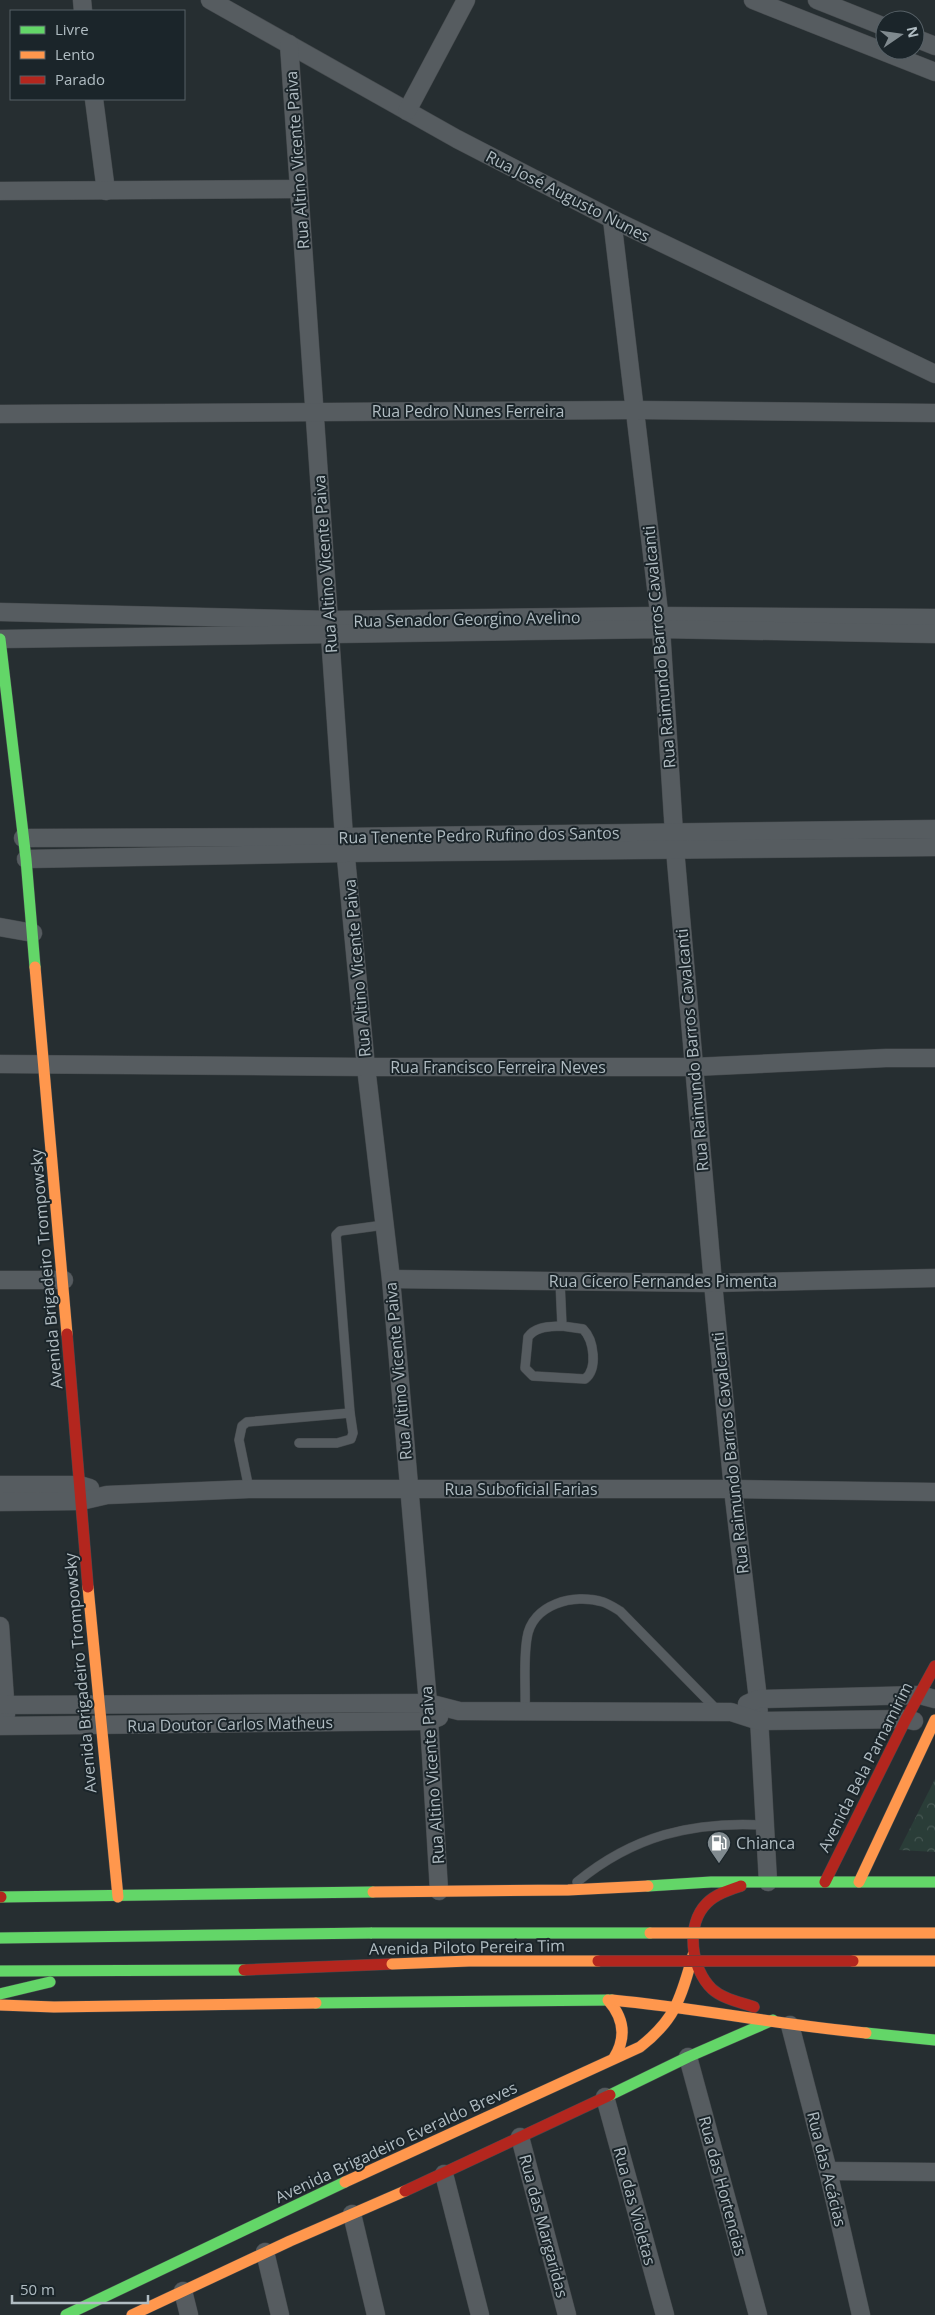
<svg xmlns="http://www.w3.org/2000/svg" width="935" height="2315" font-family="'Open Sans',sans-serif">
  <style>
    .forest { fill: url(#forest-crowns) }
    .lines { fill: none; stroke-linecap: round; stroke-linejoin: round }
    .lane-casing { stroke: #44494c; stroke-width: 10 }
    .street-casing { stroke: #44494c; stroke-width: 19 }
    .fast-casing { stroke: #44494c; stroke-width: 12 }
    .slow-casing { stroke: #44494c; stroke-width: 12 }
    .jam-casing { stroke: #44494c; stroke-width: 12 }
    .lane { stroke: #565c60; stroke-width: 9 }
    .street { stroke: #565c60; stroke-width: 18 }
    .fast { stroke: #63d668; stroke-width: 11 }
    .slow { stroke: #ff974d; stroke-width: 11 }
    .jam { stroke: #b3261e; stroke-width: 11 }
    .fast-bridge-casing { stroke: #434a4d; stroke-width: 12; stroke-linecap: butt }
    .slow-bridge-casing { stroke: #434a4d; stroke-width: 12; stroke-linecap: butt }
    .jam-bridge-casing { stroke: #434a4d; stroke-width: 12; stroke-linecap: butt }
    .fast-bridge { stroke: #63d668; stroke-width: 11 }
    .slow-bridge { stroke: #ff974d; stroke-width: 11 }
    .jam-bridge { stroke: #b3261e; stroke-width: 11 }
    .labels { text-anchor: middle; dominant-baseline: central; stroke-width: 4; stroke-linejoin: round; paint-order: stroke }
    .street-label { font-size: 16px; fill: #b0bcc2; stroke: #1b252a }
    .poi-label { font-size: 16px; fill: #b0bcc2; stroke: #1b252a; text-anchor: start }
  </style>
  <defs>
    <pattern id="forest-crowns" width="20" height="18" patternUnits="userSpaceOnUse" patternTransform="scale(1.25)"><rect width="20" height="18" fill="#2a3d38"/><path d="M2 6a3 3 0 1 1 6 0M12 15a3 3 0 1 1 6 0" fill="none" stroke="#465753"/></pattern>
  </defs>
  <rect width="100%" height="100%" fill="#262e31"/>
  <!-- forest -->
  <path class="forest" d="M935,1779V1852L899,1850Z"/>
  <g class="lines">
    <!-- lane casing -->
    <g class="lane-casing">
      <g id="lane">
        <path d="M560,1281L562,1326C549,1327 536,1326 528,1337L525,1368L533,1376L585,1379C598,1369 594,1340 583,1329L562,1326"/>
        <path d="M350,1413L336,1235L340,1231L384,1225"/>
        <path d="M249,1489L239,1440L242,1426L247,1422L350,1413L353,1433L351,1439L337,1443H299"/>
        <path d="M525,1711C526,1688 523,1662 527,1638C532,1604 574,1593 603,1602C609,1604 615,1608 620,1611L719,1712"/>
        <path d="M577,1882C633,1836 692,1821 764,1825"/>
      </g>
    </g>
    <!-- street casing -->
    <g class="street-casing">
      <g id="street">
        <path d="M82,0L83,11"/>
        <path d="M210,0L457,139L612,219L935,374"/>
        <path d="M753,0L935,72"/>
        <path d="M817,0L885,27"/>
        <path d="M915,38L935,46"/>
        <path d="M289,44L344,837L366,1067L391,1279L428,1703L439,1891"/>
        <path d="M94,99L106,191"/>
        <path d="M407,111L466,0"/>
        <path d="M0,191L299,189"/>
        <path d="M612,219L661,629L675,849L713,1283L733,1489L758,1699L768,1882"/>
        <path d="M0,414L635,410L935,413"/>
        <path d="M0,612L330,620L659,616L935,618"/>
        <path d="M0,639L661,629L935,634"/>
        <path d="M23,838L344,837L935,829"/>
        <path d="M26,859L346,853L935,847"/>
        <path d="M0,927L33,933"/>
        <path d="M0,1064L366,1067H694L886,1058H935"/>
        <path d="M391,1279L713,1283L935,1278"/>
        <path d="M0,1280H64"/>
        <path d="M0,1485H80L90,1488"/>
        <path d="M0,1502L81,1501L107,1495L249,1489H733L935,1492"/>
        <path d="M0,1626L6,1715"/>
        <path d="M747,1704L758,1699L920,1695L935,1699"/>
        <path d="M0,1705L428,1703L459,1711L731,1712L759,1721L906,1719L914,1721"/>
        <path d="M0,1726L428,1721L439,1717"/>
        <path d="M790,2025L828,2171L861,2315"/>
        <path d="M688,2057L758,2315"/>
        <path d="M605,2097L665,2315"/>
        <path d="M520,2137L567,2315"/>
        <path d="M828,2171L935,2172"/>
        <path d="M444,2174L480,2315"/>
        <path d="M352,2214L376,2315"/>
        <path d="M265,2252L280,2315"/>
        <path d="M183,2291L189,2315"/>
      </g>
    </g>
    <!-- fast casing -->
    <g class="fast-casing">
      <g id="fast">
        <path d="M0,639L26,859L35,967"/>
        <path d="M648,1886L711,1882H935"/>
        <path d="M0,1897L373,1892"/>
        <path d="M0,1938L372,1933"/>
        <path d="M0,1971L244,1970"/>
        <path d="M0,1994L50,1982"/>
        <path d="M316,2003L612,2000"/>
        <path d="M866,2033L935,2040"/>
        <path d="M610,2095L688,2057L773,2020"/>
        <path d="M66,2315L345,2182"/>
      </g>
    </g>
    <!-- slow casing -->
    <g class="slow-casing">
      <g id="slow">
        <path d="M35,967L67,1334"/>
        <path d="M88,1587L118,1897"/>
        <path d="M859,1882L935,1720"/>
        <path d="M373,1892L568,1890L648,1886"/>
        <path d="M608,2000C624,2018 627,2037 614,2058"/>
        <path d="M612,2000C697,2008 781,2025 866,2033"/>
        <path d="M0,2005L54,2007L316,2003"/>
        <path d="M345,2182L640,2047C676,2019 681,1997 693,1955"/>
        <path d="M132,2315L290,2241L405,2191"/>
      </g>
    </g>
    <!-- jam casing -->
    <g class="jam-casing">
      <g id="jam">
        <path d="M67,1334L88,1587"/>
        <path d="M825,1882L906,1719L935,1666"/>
        <path d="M741,1886C729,1890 716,1894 707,1903C685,1925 691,1969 712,1989C723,1999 740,2002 754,2007"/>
        <path d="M0,1897H1"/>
        <path d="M244,1970L392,1964"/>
        <path d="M405,2191L610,2095"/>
      </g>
    </g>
    <!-- lane -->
    <use href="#lane" class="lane"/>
    <!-- street -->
    <use href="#street" class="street"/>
    <!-- fast -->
    <use href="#fast" class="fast"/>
    <!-- slow -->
    <use href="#slow" class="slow"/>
    <!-- jam -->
    <use href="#jam" class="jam"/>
    <!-- fast-bridge casing -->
    <g class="fast-bridge-casing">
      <path id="fast-bridge" d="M372,1933H650"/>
    </g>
    <!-- slow-bridge casing -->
    <g class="slow-bridge-casing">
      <g id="slow-bridge">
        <path d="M650,1933H935"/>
        <path d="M853,1961H935"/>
        <path d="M392,1964L469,1961H598"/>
      </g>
    </g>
    <!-- jam-bridge casing -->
    <g class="jam-bridge-casing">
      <path id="jam-bridge" d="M598,1961H853"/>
    </g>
    <!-- fast-bridge -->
    <use href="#fast-bridge" class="fast-bridge"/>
    <!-- slow-bridge -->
    <use href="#slow-bridge" class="slow-bridge"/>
    <!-- jam-bridge -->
    <use href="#jam-bridge" class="jam-bridge"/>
  </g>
  <!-- icons -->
  <defs>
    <g id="fuel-pin" transform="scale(1.25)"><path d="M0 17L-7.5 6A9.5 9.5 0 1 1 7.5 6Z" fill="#808a8f" stroke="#1b252a"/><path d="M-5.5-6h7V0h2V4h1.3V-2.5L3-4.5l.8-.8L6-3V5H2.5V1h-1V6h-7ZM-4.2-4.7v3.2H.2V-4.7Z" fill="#fff"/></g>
  </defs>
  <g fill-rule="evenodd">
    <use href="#fuel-pin" x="719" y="1843"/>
  </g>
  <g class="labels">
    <!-- street labels -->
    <g class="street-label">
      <text transform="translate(297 160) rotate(-94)">Rua Altino Vicente Paiva</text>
      <text transform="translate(568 196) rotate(27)">Rua José Augusto Nunes</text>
      <text x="468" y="411">Rua Pedro Nunes Ferreira</text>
      <text transform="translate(325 564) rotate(-94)">Rua Altino Vicente Paiva</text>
      <text transform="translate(467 619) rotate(-1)">Rua Senador Georgino Avelino</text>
      <text transform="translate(659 647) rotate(-95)">Rua Raimundo Barros Cavalcanti</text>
      <text transform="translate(479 835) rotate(-1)">Rua Tenente Pedro Rufino dos Santos</text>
      <text transform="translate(357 968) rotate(-95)">Rua Altino Vicente Paiva</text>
      <text transform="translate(692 1050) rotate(-95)">Rua Raimundo Barros Cavalcanti</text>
      <text x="498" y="1067">Rua Francisco Ferreira Neves</text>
      <text transform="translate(46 1269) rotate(-95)">Avenida Brigadeiro Trompowsky</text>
      <text x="663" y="1281">Rua Cícero Fernandes Pimenta</text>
      <text transform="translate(398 1371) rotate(-95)">Rua Altino Vicente Paiva</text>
      <text transform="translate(730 1453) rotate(-96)">Rua Raimundo Barros Cavalcanti</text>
      <text x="521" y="1489">Rua Suboficial Farias</text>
      <text transform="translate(80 1673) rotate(-95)">Avenida Brigadeiro Trompowsky</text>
      <text transform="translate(230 1724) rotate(-1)">Rua Doutor Carlos Matheus</text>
      <text transform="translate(865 1767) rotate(-63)">Avenida Bela Parnamirim</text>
      <text transform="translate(432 1775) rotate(-94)">Rua Altino Vicente Paiva</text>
      <text transform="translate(467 1947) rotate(-1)">Avenida Piloto Pereira Tim</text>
      <text transform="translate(396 2142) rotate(-25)">Avenida Brigadeiro Everaldo Breves</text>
      <text transform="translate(827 2169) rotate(76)">Rua das Acácias</text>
      <text transform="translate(723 2186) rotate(75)">Rua das Hortencias</text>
      <text transform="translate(635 2206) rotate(75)">Rua das Violetas</text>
      <text transform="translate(544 2226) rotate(75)">Rua das Margaridas</text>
    </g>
    <!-- poi labels -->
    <g class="poi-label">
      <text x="736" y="1843">Chianca</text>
    </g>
  </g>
  <!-- legend -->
  <rect x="10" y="10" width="175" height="90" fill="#1b252a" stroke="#576167"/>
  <rect x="20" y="26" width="25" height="8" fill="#63d668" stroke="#576167"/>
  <text x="55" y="35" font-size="15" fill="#b0bcc2">Livre</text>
  <rect x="20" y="51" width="25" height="8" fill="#ff974d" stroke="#576167"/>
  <text x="55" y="60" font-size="15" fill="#b0bcc2">Lento</text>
  <rect x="20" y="76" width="25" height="8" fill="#b3261e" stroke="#576167"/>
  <text x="55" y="85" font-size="15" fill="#b0bcc2">Parado</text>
  <!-- north arrow -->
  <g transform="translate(900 35) rotate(77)"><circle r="24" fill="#1b252a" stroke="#576167"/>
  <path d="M0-4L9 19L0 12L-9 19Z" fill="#808a8f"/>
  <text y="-8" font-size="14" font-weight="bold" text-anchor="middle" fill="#b0bcc2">N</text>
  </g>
  <!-- scale -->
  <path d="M12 2295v8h136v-8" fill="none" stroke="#b0bcc2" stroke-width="2.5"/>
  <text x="20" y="2295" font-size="15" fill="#b0bcc2" stroke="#1b252a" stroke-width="4" paint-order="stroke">50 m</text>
</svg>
